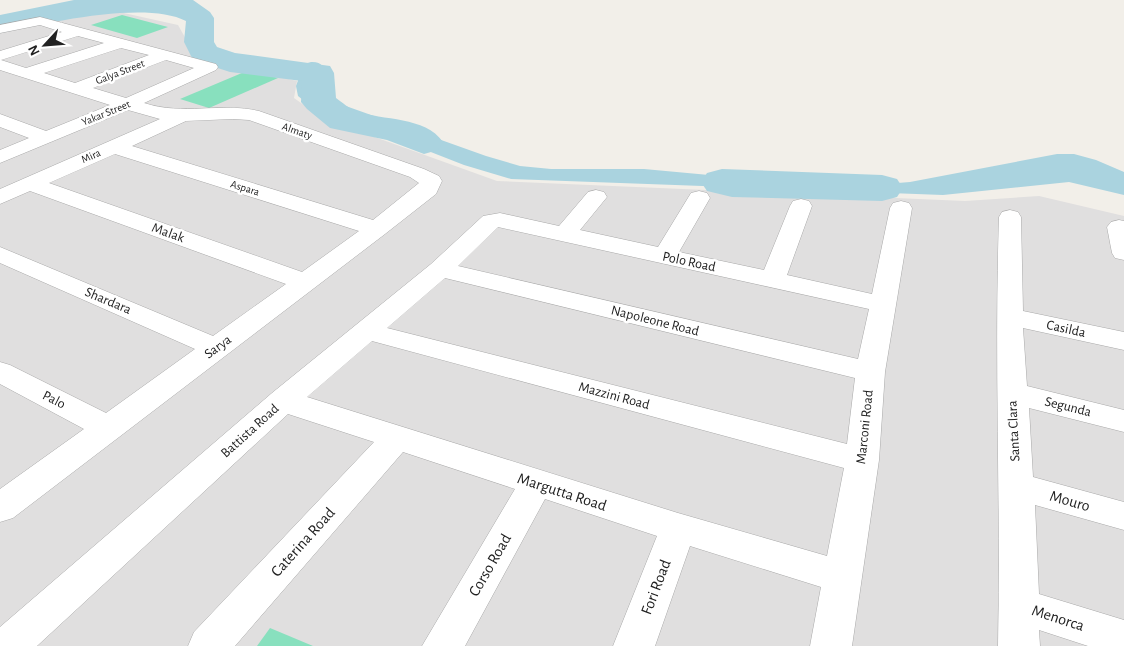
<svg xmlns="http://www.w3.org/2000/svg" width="1124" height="646" font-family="'Alegreya Sans',sans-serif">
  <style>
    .residential { fill: #e0dfdf }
    .pitch { fill: #88e0be }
    .water { fill: #aad3df }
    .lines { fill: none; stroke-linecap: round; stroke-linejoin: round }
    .river { fill: #aad3df; fill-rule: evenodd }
    .minor-casing { stroke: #a9a9a9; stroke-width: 1 }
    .minor { fill: #fff; fill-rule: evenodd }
    .labels { text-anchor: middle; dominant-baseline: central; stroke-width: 5; stroke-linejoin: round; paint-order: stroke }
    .far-street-label { font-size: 11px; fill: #222; stroke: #fff }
    .street-label { font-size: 14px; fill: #222; stroke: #fff }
    .near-street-label { font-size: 16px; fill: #222; stroke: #fff }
  </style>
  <rect width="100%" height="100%" fill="#f2efe9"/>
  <!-- residential -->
  <path class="residential" d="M92,6L178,25L196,57L297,81L294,98L322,118L497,181L965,201L1039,196L1124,216V646H0V27Z"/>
  <!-- pitch -->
  <g class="pitch">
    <path d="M122,15L168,27L137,38L91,25Z"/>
    <path d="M249,70L278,78L209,108L180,99Z"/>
    <path d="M270,628L313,646H257Z"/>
  </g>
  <!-- water -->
  <path class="water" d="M311,62C330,61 324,80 323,94L329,100L486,156L520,166L551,169H644L709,175L770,185L861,186L910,182L1057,154H1074L1096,160L1124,172V195L1069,182L943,195L511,179L464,165L308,104L298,96L296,86L304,64Z"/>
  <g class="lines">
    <!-- river -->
    <g class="river">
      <path d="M74,0H193L210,12L214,18V42L217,47L235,53L330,66L334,73L336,98C342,102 349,109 356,111C383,121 425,116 443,142L438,150L424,154L387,140L330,128L307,109L301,102L302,81L230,72L193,60L184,42L186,21C146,0 46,23 0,33V15Z"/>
      <path d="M722,169L882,175L897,179L903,188L897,197L882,201L732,197L707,191L701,182L707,173Z"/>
    </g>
    <!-- minor casing -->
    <g class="minor-casing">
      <g id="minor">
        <path d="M40,17L216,64L218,67L216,70L144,103C184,116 220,102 259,111L424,169L439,176L442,181L436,194L385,234L13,518L0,522V489L84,429L0,384V362L10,365L106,413L195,349L0,263V247L213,336L286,284L30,191L0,204V189L160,119L128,110L0,163V150L29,138L0,127V114L46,131L110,105L0,70V51L62,32L40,25L0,33V25ZM78,36L104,43L26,68L1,60ZM121,48L149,55L75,83L44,73ZM166,60L194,68L126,98L93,88ZM233,119L249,120L410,177L419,183L373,220L132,146L186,121ZM115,154L359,231L302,272L49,183Z"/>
        <path d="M596,190L604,192L607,197L580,230L658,247L691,193L699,191L707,193L710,198L679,252L764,270L790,206L793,201L801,199L809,201L812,206L787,275L872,294L890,208L893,203L901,201L909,203L912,208L885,372L879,460L852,646H810L821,587L690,546L655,646H613L657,536L545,499L465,646H422L515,489L403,452L235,646H188L194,632L374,442L288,414L37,646H0V627L272,393L431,264L483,216L500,213L559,226L588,192ZM498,227L869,309L858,359L458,266ZM445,278L855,378L847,444L387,328ZM372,341L844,468L827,556L678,513L307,397Z"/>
        <path d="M1010,210L1018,212L1021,217L1023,311L1124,332V350L1023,328L1027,386L1124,410V432L1029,408L1033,477L1124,502V530L1035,505L1039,594L1124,620V646H1088L1039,630L1040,646H998C1001,503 994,360 999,217L1002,212Z"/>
        <path d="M1119,220L1124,221V260L1115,258L1112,253L1107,227L1111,222Z"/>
      </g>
    </g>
    <!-- minor -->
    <use href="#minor" class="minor"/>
  </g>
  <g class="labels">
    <!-- far-street labels -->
    <g class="far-street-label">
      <text transform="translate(120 72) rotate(-21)">Galya Street</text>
      <text transform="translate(106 113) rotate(-22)">Yakar Street</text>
      <text transform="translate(297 131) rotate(19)">Almaty</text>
      <text transform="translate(91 156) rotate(-24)">Mira</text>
      <text transform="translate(245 188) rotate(17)">Aspara</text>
    </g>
    <!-- street labels -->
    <g class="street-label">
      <text transform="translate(168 233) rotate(20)">Malak</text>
      <text transform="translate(689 262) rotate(12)">Polo Road</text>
      <text transform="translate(108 301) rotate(23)">Shardara</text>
      <text transform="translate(655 321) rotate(14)">Napoleone Road</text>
      <text transform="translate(1066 329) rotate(12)">Casilda</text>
      <text transform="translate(218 347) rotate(-36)">Sarya</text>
      <text transform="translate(614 396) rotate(15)">Mazzini Road</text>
      <text transform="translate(54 400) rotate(27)">Palo</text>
      <text transform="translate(1068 407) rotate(14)">Segunda</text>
      <text transform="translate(865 427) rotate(-84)">Marconi Road</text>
      <text transform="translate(250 431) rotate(-42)">Battista Road</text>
      <text transform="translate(1014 431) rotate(-93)">Santa Clara</text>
    </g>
    <!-- near-street labels -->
    <g class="near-street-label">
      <text transform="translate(562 492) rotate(18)">Margutta Road</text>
      <text transform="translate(1070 501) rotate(16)">Mouro</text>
      <text transform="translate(303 542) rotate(-48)">Caterina Road</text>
      <text transform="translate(490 565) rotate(-60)">Corso Road</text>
      <text transform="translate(656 587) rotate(-69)">Fori Road</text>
      <text transform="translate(1058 618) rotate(18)">Menorca</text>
    </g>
  </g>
  <!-- north arrow -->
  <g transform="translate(45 45) rotate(244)" stroke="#ffffff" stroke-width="4" paint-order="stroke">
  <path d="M0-4L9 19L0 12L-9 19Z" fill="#222222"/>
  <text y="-8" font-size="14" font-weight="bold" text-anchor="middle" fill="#222222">N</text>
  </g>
</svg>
